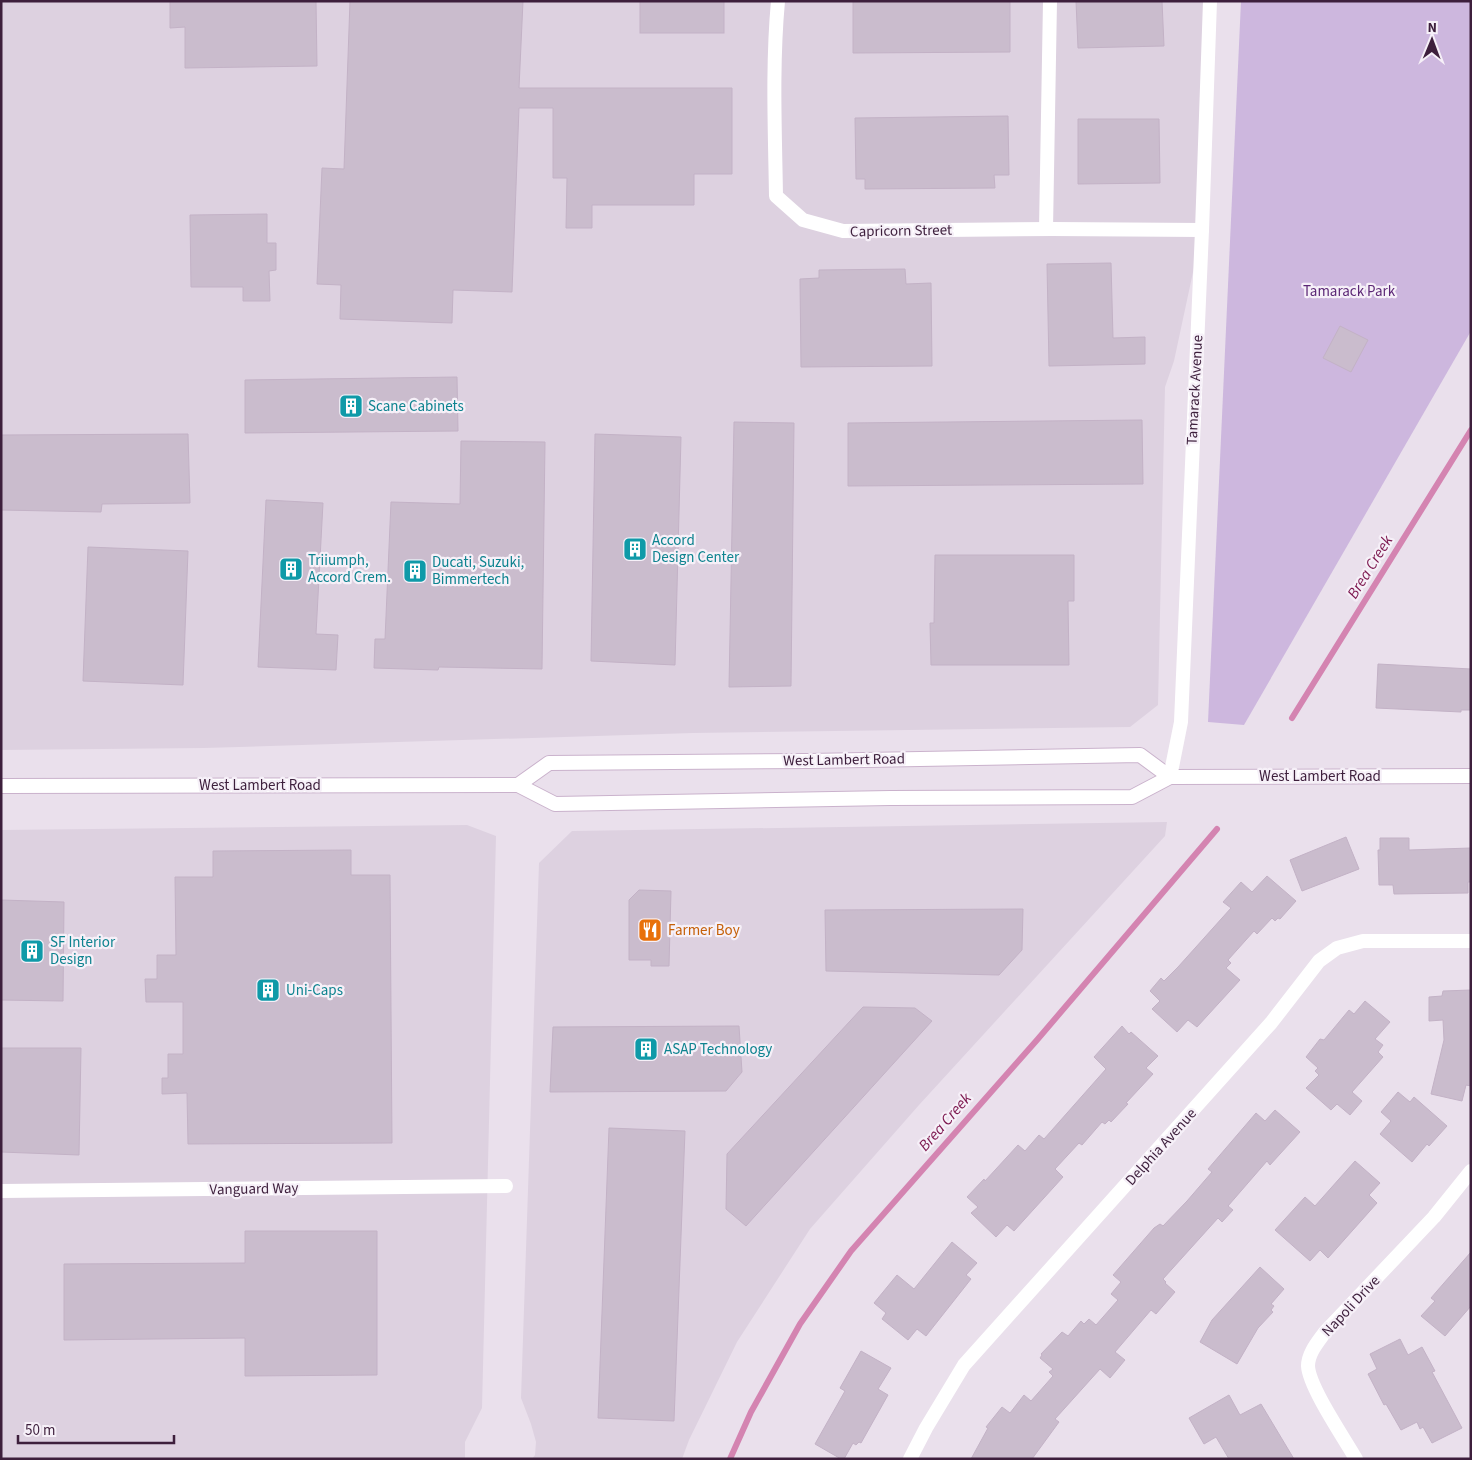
<svg xmlns="http://www.w3.org/2000/svg" width="1472" height="1460" font-family="'Source Sans 3',sans-serif">
  <style>
    .built { fill: #ddd1e0 }
    .green { fill: #cdb7de }
    .lines { fill: none; stroke-linecap: round; stroke-linejoin: round }
    .stream { stroke: #d484b1; stroke-width: 6 }
    .building { fill: #cabccd; stroke: #c3b2c6 }
    .secondary-casing { stroke: #cab2cc; stroke-width: 16 }
    .minor { stroke: #fff; stroke-width: 14 }
    .secondary { stroke: #fff; stroke-width: 14 }
    .labels { text-anchor: middle; dominant-baseline: central; stroke-width: 4.5; stroke-linejoin: round; paint-order: stroke }
    .street-label { font-size: 15px; fill: #3d1f3c; stroke: #f6f0f8 }
    .park-label { font-size: 15px; fill: #5c2776; stroke: #f6f0f8 }
    .culture-label { font-size: 15px; fill: #0d838f; stroke: #f6f0f8; text-anchor: start }
    .food-label { font-size: 15px; fill: #c56008; stroke: #f6f0f8; text-anchor: start }
    .water-label { font-size: 16px; font-style: italic; fill: #7c164e; stroke: #f6f0f8 }
  </style>
  <rect width="100%" height="100%" fill="#eae0ec"/>
  <!-- built -->
  <g class="built">
    <path d="M1,1H1207L1202,230L1174,361L1165,387L1158,705L1130,727L693,733L204,748L1,750Z"/>
    <path d="M1167,822L1165,836L919,1105L810,1229L737,1342L689,1440L682,1459H532L535,1455L536,1442L531,1424L521,1398L539,863L572,831Z"/>
    <path d="M467,825L496,836L482,1408L465,1442V1459H1V830Z"/>
  </g>
  <!-- green -->
  <path class="green" d="M1241,1H1471V331L1244,725L1208,722Z"/>
  <g class="lines">
    <!-- stream -->
    <g class="stream">
      <path d="M1292,718L1471,430"/>
      <path d="M730,1459L751,1412L800,1324L851,1251L1037,1040L1217,829"/>
    </g>
  </g>
  <!-- building -->
  <g class="building">
    <path d="M170,1H316L317,66L185,68V27L170,28Z"/>
    <path d="M350,1H523L519,88H732V174H694V205H592V228H566L567,178H553V108H519L512,292L453,290L452,323L340,319L341,285L317,284L322,168L344,169Z"/>
    <rect x="640" y="1" width="84" height="32"/>
    <path d="M853,1H1010V52L853,53Z"/>
    <path d="M1076,1H1162L1164,46L1078,48Z"/>
    <path d="M1008,116L1009,175H994L995,188L865,189V179H856L855,118Z"/>
    <path d="M1078,119H1159L1160,183L1078,184Z"/>
    <path d="M267,214V243H276V270L269,271L270,301H243V287H191L190,215Z"/>
    <path d="M1111,263L1113,338L1145,337V364L1049,366L1047,264Z"/>
    <path d="M905,269L906,284L931,283L932,366L801,367L800,279L819,278V270Z"/>
    <path d="M1340,326L1368,340L1351,372L1323,358Z"/>
    <path d="M457,377L458,431L245,433V380Z"/>
    <path d="M1142,420L1143,484L848,486V423Z"/>
    <path d="M734,422L794,423L791,686L729,687Z"/>
    <path d="M188,434L190,503L102,504L101,512L1,510V435Z"/>
    <path d="M595,434L681,437L675,665L591,661Z"/>
    <path d="M461,441L545,442L542,669L439,667L438,670L374,668L375,639H385L391,502L460,504Z"/>
    <path d="M266,500L323,503L316,634L338,635L336,670L258,667Z"/>
    <path d="M88,547L188,551L183,685L83,681Z"/>
    <path d="M935,555H1074V601H1068L1069,665H931L930,623H934Z"/>
    <path d="M1378,664L1471,669V710H1461V712L1376,708Z"/>
    <path d="M1346,837L1359,869L1302,891L1290,860Z"/>
    <path d="M1380,838H1409V850L1471,848V882H1468V893L1394,894L1393,885H1379L1378,850H1380Z"/>
    <path d="M351,850V875H390L392,1143L188,1144L187,1093L162,1094V1078H168V1054H183V1002H146L145,979H157V955H176L175,877H213V851Z"/>
    <path d="M1267,876L1296,901L1280,919L1278,918L1275,921L1272,918L1257,934L1254,931L1228,960L1231,963L1226,968L1240,980L1197,1027L1188,1020L1177,1032L1152,1009L1160,1001L1150,991L1161,978L1164,981L1178,967L1231,908L1223,902L1241,882L1252,892Z"/>
    <path d="M639,890L671,891L669,966H651V960H629V900Z"/>
    <path d="M1,900L64,902L63,1001L1,1000Z"/>
    <path d="M1023,909L1022,950L999,975L826,971L825,910Z"/>
    <path d="M1471,990V1086L1466,1085L1462,1101L1431,1094L1444,1040L1443,1020L1429,1021V997L1442,996L1443,991Z"/>
    <path d="M1365,1001L1390,1022L1375,1039L1383,1045L1378,1052L1383,1057L1352,1092L1362,1101L1350,1115L1337,1104L1331,1110L1306,1088L1319,1075L1315,1071L1318,1068L1306,1057L1320,1039L1324,1040L1349,1010L1354,1014Z"/>
    <path d="M863,1007L915,1008L932,1021L746,1226L726,1209L727,1154Z"/>
    <path d="M739,1026L742,1072L726,1091L550,1092L553,1027Z"/>
    <path d="M1122,1026L1129,1034L1131,1032L1158,1056L1146,1068L1153,1074L1126,1103L1128,1104L1111,1122L1109,1120L1105,1124L1102,1122L1082,1145L1079,1143L1055,1169L1063,1177L1014,1231L1007,1225L996,1237L971,1213L978,1207L967,1197L984,1179L985,1181L1018,1145L1025,1151L1039,1135L1044,1139L1106,1069L1094,1057Z"/>
    <path d="M1,1048H81L79,1155L1,1152Z"/>
    <path d="M1398,1092L1410,1102L1414,1097L1447,1126L1429,1146L1427,1144L1412,1162L1380,1134L1391,1121L1381,1112Z"/>
    <path d="M1275,1110L1300,1132L1270,1165L1267,1161L1228,1206L1233,1210L1222,1222L1218,1218L1163,1279L1166,1282L1165,1283L1175,1292L1156,1314L1151,1310L1115,1352L1125,1360L1110,1378L1100,1369L1055,1419L1059,1422L1032,1459H971L988,1428L986,1427L1002,1407L1010,1413L1024,1395L1031,1401L1053,1376L1049,1372L1053,1369L1040,1358L1042,1355L1041,1354L1062,1332L1068,1336L1081,1321L1084,1324L1089,1319L1096,1325L1118,1300L1111,1294L1121,1282L1113,1275L1154,1228L1160,1224L1163,1226L1187,1201L1212,1172L1208,1169L1256,1113L1265,1121Z"/>
    <path d="M609,1128L685,1131L674,1421L598,1418Z"/>
    <path d="M1355,1161L1380,1183L1369,1195L1377,1203L1328,1258L1320,1250L1310,1261L1275,1230L1305,1197L1315,1206Z"/>
    <path d="M245,1231H377V1375L245,1376V1338L64,1340V1264L245,1263Z"/>
    <path d="M952,1242L977,1263L966,1275L971,1279L926,1336L917,1329L908,1340L882,1319L886,1313L874,1303L897,1275L914,1289Z"/>
    <path d="M1471,1252V1306L1445,1336L1421,1316L1435,1301L1431,1298L1437,1291Z"/>
    <path d="M1260,1267L1284,1289L1271,1304L1274,1306L1271,1310L1273,1312L1258,1328L1237,1364L1200,1342L1212,1320Z"/>
    <path d="M1400,1339L1408,1355L1422,1347L1435,1371L1432,1372L1462,1428L1432,1443L1423,1427L1420,1429L1417,1422L1401,1430L1386,1404L1384,1405L1368,1374L1377,1369L1370,1354Z"/>
    <path d="M861,1351L891,1368L878,1389L888,1395L861,1443L859,1442L856,1445L853,1443L844,1459H841L815,1444L845,1391L840,1388Z"/>
    <path d="M1229,1395L1240,1415L1261,1404L1294,1459H1229L1216,1437L1204,1444L1189,1418Z"/>
  </g>
  <g class="lines">
    <!-- secondary casing -->
    <g class="secondary-casing">
      <g id="secondary">
        <path d="M518,785L549,763L808,761L1140,755L1170,777"/>
        <path d="M1,786L518,785L555,804L890,798L1132,797L1170,777L1471,776"/>
      </g>
    </g>
    <!-- minor -->
    <g class="minor">
      <path d="M778,1C772,66 775,131 776,196L803,220L843,231L1052,229L1202,230"/>
      <path d="M1046,229L1050,1"/>
      <path d="M1170,777L1181,722L1202,230L1210,1"/>
      <path d="M1,1191L506,1186"/>
      <path d="M910,1459L926,1428L964,1365L1271,1023L1319,961L1337,948L1363,941H1471"/>
      <path d="M1356,1459C1344,1438 1309,1387 1308,1366C1308,1353 1318,1342 1325,1332L1434,1217L1471,1171"/>
    </g>
    <!-- secondary -->
    <use href="#secondary" class="secondary"/>
  </g>
  <!-- icons -->
  <defs>
    <g id="building-square" transform="scale(1.25)"><rect x="-9" y="-9" width="18" height="18" rx="4" fill="#0f9aa8" stroke="#f6f0f8"/><path d="M-4-6H4V6H1V3H-1V6H-4ZM-2.5-4.3h1.7v1.8h-1.7ZM.8-4.3h1.7v1.8H.8ZM-2.5-1h1.7V.8h-1.7ZM.8-1h1.7V.8H.8Z" fill="#fff"/></g>
    <g id="restaurant-square" transform="scale(1.25)"><rect x="-9" y="-9" width="18" height="18" rx="4" fill="#e8710a" stroke="#f6f0f8"/><path d="M-5-6h1v4h1v-4h1v4h1v-4h1v5L-1.5 .5V6h-2V.5L-5-1ZM5-6V6H3V1.5H1.5Q1.5-4 5-6Z" fill="#fff"/></g>
  </defs>
  <g fill-rule="evenodd">
    <use href="#building-square" x="351" y="406"/>
    <use href="#building-square" x="635" y="549"/>
    <use href="#building-square" x="291" y="569"/>
    <use href="#building-square" x="415" y="571"/>
    <use href="#restaurant-square" x="650" y="930"/>
    <use href="#building-square" x="32" y="951"/>
    <use href="#building-square" x="268" y="990"/>
    <use href="#building-square" x="646" y="1049"/>
  </g>
  <g class="labels">
    <!-- street labels -->
    <g class="street-label">
      <text transform="translate(901 231) rotate(-1)">Capricorn Street</text>
      <text transform="translate(1195 390) rotate(-87)">Tamarack Avenue</text>
      <text transform="translate(844 760) rotate(-1)">West Lambert Road</text>
      <text x="1320" y="776">West Lambert Road</text>
      <text x="260" y="785">West Lambert Road</text>
      <text transform="translate(1161 1147) rotate(-48)">Delphia Avenue</text>
      <text transform="translate(254 1189) rotate(-1)">Vanguard Way</text>
      <text transform="translate(1351 1306) rotate(-47)">Napoli Drive</text>
    </g>
    <!-- park labels -->
    <g class="park-label">
      <text x="1349" y="291">Tamarack Park</text>
    </g>
    <!-- culture labels -->
    <g class="culture-label">
      <text x="368" y="406">Scane Cabinets</text>
      <text x="652" y="540">Accord<tspan x="652" dy="17">Design Center</tspan></text>
      <text x="308" y="560">Triiumph,<tspan x="308" dy="17">Accord Crem.</tspan></text>
      <text x="432" y="562">Ducati, Suzuki,<tspan x="432" dy="17">Bimmertech</tspan></text>
      <text x="50" y="942">SF Interior<tspan x="50" dy="17">Design</tspan></text>
      <text x="286" y="990">Uni-Caps</text>
      <text x="664" y="1049">ASAP Technology</text>
    </g>
    <!-- food labels -->
    <g class="food-label">
      <text x="668" y="930">Farmer Boy</text>
    </g>
    <!-- water labels -->
    <g class="water-label">
      <text transform="translate(1370 567) rotate(-58)">Brea Creek</text>
      <text transform="translate(945 1122) rotate(-49)">Brea Creek</text>
    </g>
  </g>
  <!-- border -->
  <rect width="1472" height="1460" fill="none" stroke="#3d1f3c" stroke-width="5"/>
  <!-- north arrow -->
  <g transform="translate(1432 40) rotate(1)" stroke="#f6f0f8" stroke-width="4" paint-order="stroke">
  <path d="M0-4L9 19L0 12L-9 19Z" fill="#3d1f3c"/>
  <text y="-8" font-size="14" font-weight="bold" text-anchor="middle" fill="#3d1f3c">N</text>
  </g>
  <!-- scale -->
  <path d="M18 1435v8h156v-8" fill="none" stroke="#3d1f3c" stroke-width="2.5"/>
  <text x="25" y="1435" font-size="15" fill="#3d1f3c" stroke="#f6f0f8" stroke-width="4" paint-order="stroke">50 m</text>
</svg>
